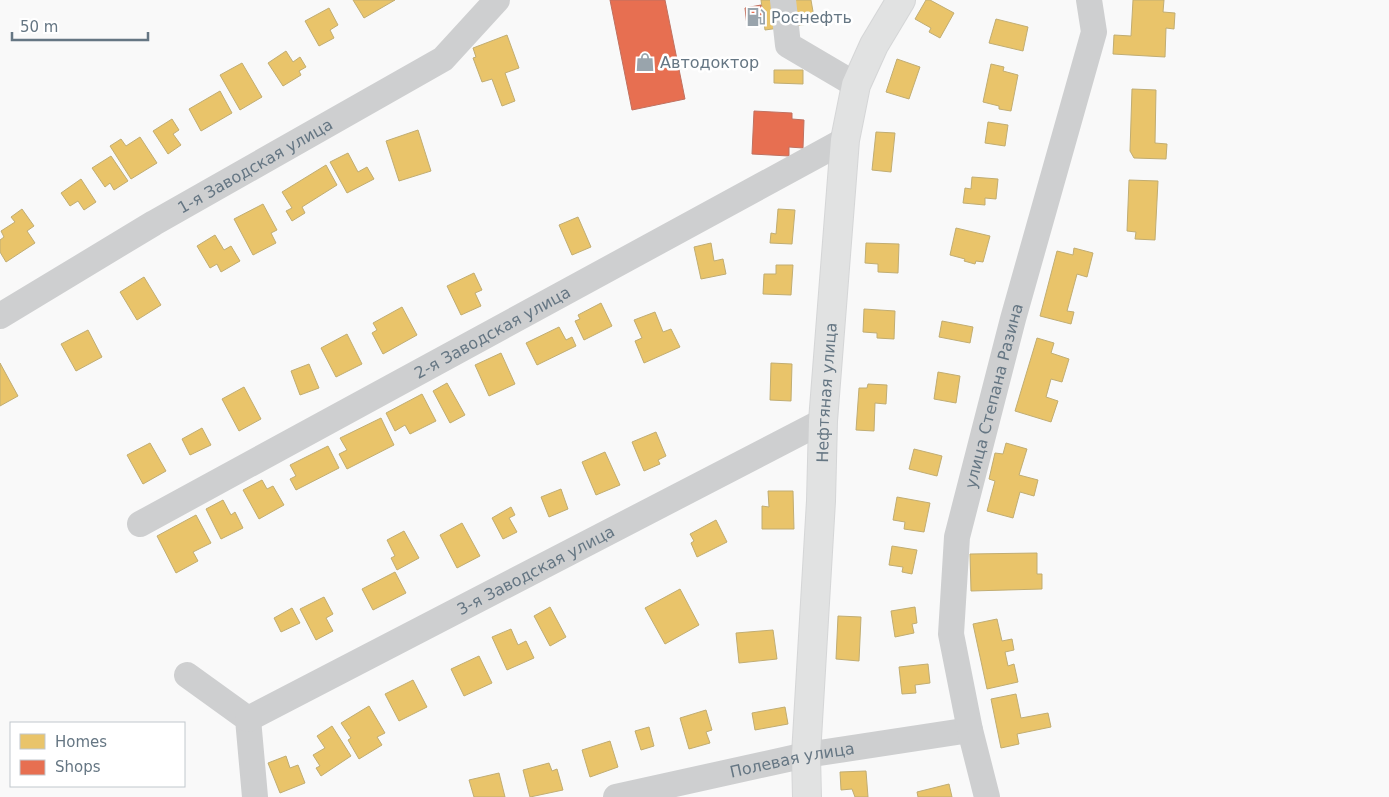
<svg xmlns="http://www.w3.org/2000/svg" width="1389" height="797" font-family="'DejaVu Sans',sans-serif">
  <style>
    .homes { fill: #e9c46a; stroke: #c1ad72 }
    .shops { fill: #e76f51; stroke: #c07160 }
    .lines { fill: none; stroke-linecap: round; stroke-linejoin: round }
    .major-casing { stroke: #d5d6d7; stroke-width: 30 }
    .minor { stroke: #cecfd0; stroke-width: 26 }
    .major { stroke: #e1e2e2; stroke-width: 28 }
    .labels { text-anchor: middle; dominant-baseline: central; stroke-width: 5; stroke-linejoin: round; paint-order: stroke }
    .poi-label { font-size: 16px; fill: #657683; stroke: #fff; text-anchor: start }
    .street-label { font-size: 16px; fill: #657683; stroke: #fff }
  </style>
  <rect width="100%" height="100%" fill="#f9f9f9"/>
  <!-- homes -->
  <g class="homes">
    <path d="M353,0H395L364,18Z"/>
    <path d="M761,0H811L815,23L765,30Z"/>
    <path d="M926,0H930L954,13L940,38L929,32L931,28L915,19Z"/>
    <path d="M1133,0H1164L1163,12L1175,13L1174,29L1166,28L1165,57L1113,54L1114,35L1131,36Z"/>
    <path d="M329,8L338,25L330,30L334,38L319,46L305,21Z"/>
    <path d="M996,19L1028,27L1023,51L989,43Z"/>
    <path d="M507,35L519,68L505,73L515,101L502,106L492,79L482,82L473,58L476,57L473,48Z"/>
    <path d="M286,51L293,62L300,57L306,67L299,71L301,75L283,86L268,63Z"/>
    <path d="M897,59L920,67L909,99L886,92Z"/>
    <path d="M242,63L262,97L240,110L220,75Z"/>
    <path d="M991,64L1004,67L1003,71L1018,75L1011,111L999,109V106L983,102Z"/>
    <path d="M774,70H803V84L774,83Z"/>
    <path d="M1132,89L1156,90L1155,143L1167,144L1166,159L1134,158L1130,151Z"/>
    <path d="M220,91L232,113L201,131L189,109Z"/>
    <path d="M172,119L179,130L173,134L181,145L168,154L153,131Z"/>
    <path d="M988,122L1008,125L1005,146L985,143Z"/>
    <path d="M418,130L431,171L399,181L386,141Z"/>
    <path d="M876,132L895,133L891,172L872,170Z"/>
    <path d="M140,137L157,163L131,179L110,146L121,139L126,146Z"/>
    <path d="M348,153L358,172L367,167L374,179L347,193L330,162Z"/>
    <path d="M111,156L128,181L114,190L110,183L105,187L92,168Z"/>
    <path d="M326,165L337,185L302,207L305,213L292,221L286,211L292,208L282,192Z"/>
    <path d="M972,177L998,179L996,199L985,198V205L963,203L965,188L971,189Z"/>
    <path d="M81,179L96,202L84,210L78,201L70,206L61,193Z"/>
    <path d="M1129,180L1158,181L1155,240L1135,239L1136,232L1127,231Z"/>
    <path d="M263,204L277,230L271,233L276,243L253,255L234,219Z"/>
    <path d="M22,209L34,226L27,231L35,243L6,262L0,252V240L4,237L1,231L15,222L11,217Z"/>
    <path d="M778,209L795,210L792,244L770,243L771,233L776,234Z"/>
    <path d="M578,217L591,247L572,255L559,225Z"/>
    <path d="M956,228L990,236L983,262L976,261L975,264L964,261L965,259L950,255Z"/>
    <path d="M215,235L224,250L231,246L240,261L221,272L217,264L210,268L197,246Z"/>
    <path d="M711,243L714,261L723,259L726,274L701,279L694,247Z"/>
    <path d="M866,243L899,244L898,273L878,272V264L865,263Z"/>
    <path d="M1074,248L1093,253L1087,277L1077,274L1067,311L1074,312L1071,324L1040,316L1057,251L1073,255Z"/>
    <path d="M776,265H793L791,295L763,294L764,274H776Z"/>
    <path d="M474,273L482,290L475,293L481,306L461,315L447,286Z"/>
    <path d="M144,277L161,305L137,320L120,292Z"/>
    <path d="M601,303L612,326L584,340L575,321L580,319L578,315Z"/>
    <path d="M402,307L417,335L383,354L372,333L377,330L373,323Z"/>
    <path d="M864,309L895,311L894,339L877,338V333L863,332Z"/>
    <path d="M655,312L663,332L671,329L680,347L644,363L635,341L642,338L634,320Z"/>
    <path d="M942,321L973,327L970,343L939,337Z"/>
    <path d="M559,327L566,340L572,337L576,346L537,365L526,343Z"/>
    <path d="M88,330L102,357L76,371L61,344Z"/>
    <path d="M347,334L362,364L336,377L321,348Z"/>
    <path d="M1037,338L1054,343L1051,353L1069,359L1062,382L1051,379L1046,397L1058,401L1051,422L1015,411Z"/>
    <path d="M501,353L515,384L489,396L475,365Z"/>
    <path d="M0,363L18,396L0,406Z"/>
    <path d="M771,363L792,364L791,401L770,400Z"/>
    <path d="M309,364L319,388L300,395L291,371Z"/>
    <path d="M938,372L960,376L956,403L934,399Z"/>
    <path d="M447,383L465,415L450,423L433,391Z"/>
    <path d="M868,384L887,385L886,404L875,403L874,431L856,430L859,388H867Z"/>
    <path d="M244,387L261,419L239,431L222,399Z"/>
    <path d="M422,394L436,421L410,434L405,425L395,431L386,413Z"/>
    <path d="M381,418L394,445L347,469L339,454L347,450L340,438Z"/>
    <path d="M202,428L211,445L190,455L182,439Z"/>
    <path d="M656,432L666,456L658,460L660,464L644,471L632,442Z"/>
    <path d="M150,443L166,471L143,484L127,455Z"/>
    <path d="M1006,443L1027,449L1019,475L1038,480L1034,496L1020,492L1013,518L987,511L995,481L989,479L995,453L1003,454Z"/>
    <path d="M328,446L339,468L296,490L290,479L296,476L290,465Z"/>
    <path d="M914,449L942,456L937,476L909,469Z"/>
    <path d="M605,452L620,485L596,495L582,462Z"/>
    <path d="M262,480L267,489L273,486L284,505L259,519L243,490Z"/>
    <path d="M561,489L568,509L549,517L541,497Z"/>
    <path d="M768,491H793L794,529H762V506L769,507Z"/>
    <path d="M897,497L930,503L924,532L904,529L905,522L893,520Z"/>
    <path d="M223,500L231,515L235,512L243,528L221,539L206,509Z"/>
    <path d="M511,507L515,515L509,518L517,532L503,539L492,518Z"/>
    <path d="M196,515L211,543L193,552L198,561L176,573L157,536Z"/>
    <path d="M716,520L727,542L697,557L691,543L694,541L690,534Z"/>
    <path d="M462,523L480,556L457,568L440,535Z"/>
    <path d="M404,531L419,558L397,570L391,558L395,556L387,540Z"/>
    <path d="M892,546L917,550L912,574L902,572L903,567L889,565Z"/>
    <path d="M1037,553V574H1042V589L971,591L970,554Z"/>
    <path d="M395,572L406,593L373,610L362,589Z"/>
    <path d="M680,589L699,625L665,644L645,608Z"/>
    <path d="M324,597L333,614L326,618L333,631L316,640L300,609Z"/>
    <path d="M550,607L566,637L550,646L534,616Z"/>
    <path d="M915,607L917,623L912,624L914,633L895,637L891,611Z"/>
    <path d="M292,608L300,623L281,632L274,618Z"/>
    <path d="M838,616L861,617L859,661L836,659Z"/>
    <path d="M997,619L1002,641L1012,639L1014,650L1005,652L1008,666L1014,664L1018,682L987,689L973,624Z"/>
    <path d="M511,629L518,645L526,641L534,658L507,670L492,637Z"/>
    <path d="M773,630L777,659L739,663L736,633Z"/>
    <path d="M479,656L492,683L464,696L451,669Z"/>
    <path d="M928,664L930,683L915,685L916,693L902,694L899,667Z"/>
    <path d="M413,680L427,707L399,721L385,694Z"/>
    <path d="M1016,694L1021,718L1048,713L1051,727L1017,734L1019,744L1001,748L991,699Z"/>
    <path d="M369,706L385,733L377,737L382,745L359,759L348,740L351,738L341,723Z"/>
    <path d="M785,707L788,724L755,730L752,713Z"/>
    <path d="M706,710L712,730L706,732L710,743L689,749L680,718Z"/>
    <path d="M332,726L351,756L321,776L316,768L320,766L313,755L325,748L317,736Z"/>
    <path d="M649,727L654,746L641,750L635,731Z"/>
    <path d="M610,741L618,767L590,777L582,750Z"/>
    <path d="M286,756L290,768L298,765L305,783L280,793L268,763Z"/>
    <path d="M549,763L552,771L557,769L563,790L530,797L523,770Z"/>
    <path d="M866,771L868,797H855L852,789L841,790L840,772Z"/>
    <path d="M499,773L505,797H474L469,780Z"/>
    <path d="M949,784L952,797H918L917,792Z"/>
  </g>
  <!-- shops -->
  <g class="shops">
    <path d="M610,0H665L685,99L632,110Z"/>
    <path d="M761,5L764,23L747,26L745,8Z"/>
    <path d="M754,111L792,113V119L804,120L803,148L789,147V156L752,154Z"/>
  </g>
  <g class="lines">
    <!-- major casing -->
    <g class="major-casing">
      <g id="major">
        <path id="s6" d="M807,797L806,755L821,501L823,421L845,140L856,85L874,45L901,0"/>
      </g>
    </g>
    <!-- minor -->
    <g class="minor">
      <path d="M783,0L788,45L856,85"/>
      <path id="s1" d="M0,316L154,223L443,59L497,0"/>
      <path id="s2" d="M140,524L845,140"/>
      <path d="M187,675L248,719L255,797"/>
      <path id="s3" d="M248,719L823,421"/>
      <path id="s4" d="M616,797L806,755L970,730"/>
      <path id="s5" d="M987,797L970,730L951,634L957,537L1013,319L1094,32L1089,0"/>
    </g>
    <!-- major -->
    <use href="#major" class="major"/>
  </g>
  <!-- icons -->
  <defs>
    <g id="fuel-bare" transform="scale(1.5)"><path d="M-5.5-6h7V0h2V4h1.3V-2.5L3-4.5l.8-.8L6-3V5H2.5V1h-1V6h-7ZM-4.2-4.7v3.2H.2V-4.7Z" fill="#99a4ac" stroke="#fff" stroke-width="2.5" paint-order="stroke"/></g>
    <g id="shop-bare" transform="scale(1.5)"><path d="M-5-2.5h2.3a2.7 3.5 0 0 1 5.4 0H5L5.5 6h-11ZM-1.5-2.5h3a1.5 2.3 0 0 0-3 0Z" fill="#99a4ac" stroke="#fff" stroke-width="2.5" paint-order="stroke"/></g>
  </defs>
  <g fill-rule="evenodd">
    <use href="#fuel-bare" x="756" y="17"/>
    <use href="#shop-bare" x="645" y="62"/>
  </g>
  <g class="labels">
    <!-- poi labels -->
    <g class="poi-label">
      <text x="771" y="17">Роснефть</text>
      <text x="660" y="62">Автодоктор</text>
    </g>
    <!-- street labels -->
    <g class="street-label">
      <text stroke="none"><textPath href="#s1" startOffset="296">1-я Заводская улица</textPath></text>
      <text stroke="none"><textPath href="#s2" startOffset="401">2-я Заводская улица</textPath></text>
      <text stroke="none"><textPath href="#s6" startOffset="405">Нефтяная улица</textPath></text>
      <text stroke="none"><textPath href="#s5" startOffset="410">улица Степана Разина</textPath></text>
      <text stroke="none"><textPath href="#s3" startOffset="324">3-я Заводская улица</textPath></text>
      <text stroke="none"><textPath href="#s4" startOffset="180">Полевая улица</textPath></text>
    </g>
  </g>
  <!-- legend -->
  <rect x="10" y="722" width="175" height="65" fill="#ffffff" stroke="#c1c8cd"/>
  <rect x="20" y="734" width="25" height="15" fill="#e9c46a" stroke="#c1c8cd"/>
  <text x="55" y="747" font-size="15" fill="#657683">Homes</text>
  <rect x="20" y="760" width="25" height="15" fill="#e76f51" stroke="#c1c8cd"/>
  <text x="55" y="772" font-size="15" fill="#657683">Shops</text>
  <!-- scale -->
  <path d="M12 32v8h136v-8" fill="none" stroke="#657683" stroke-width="2.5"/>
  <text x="20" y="32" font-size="15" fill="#657683" stroke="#ffffff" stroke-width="4" paint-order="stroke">50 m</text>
</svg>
